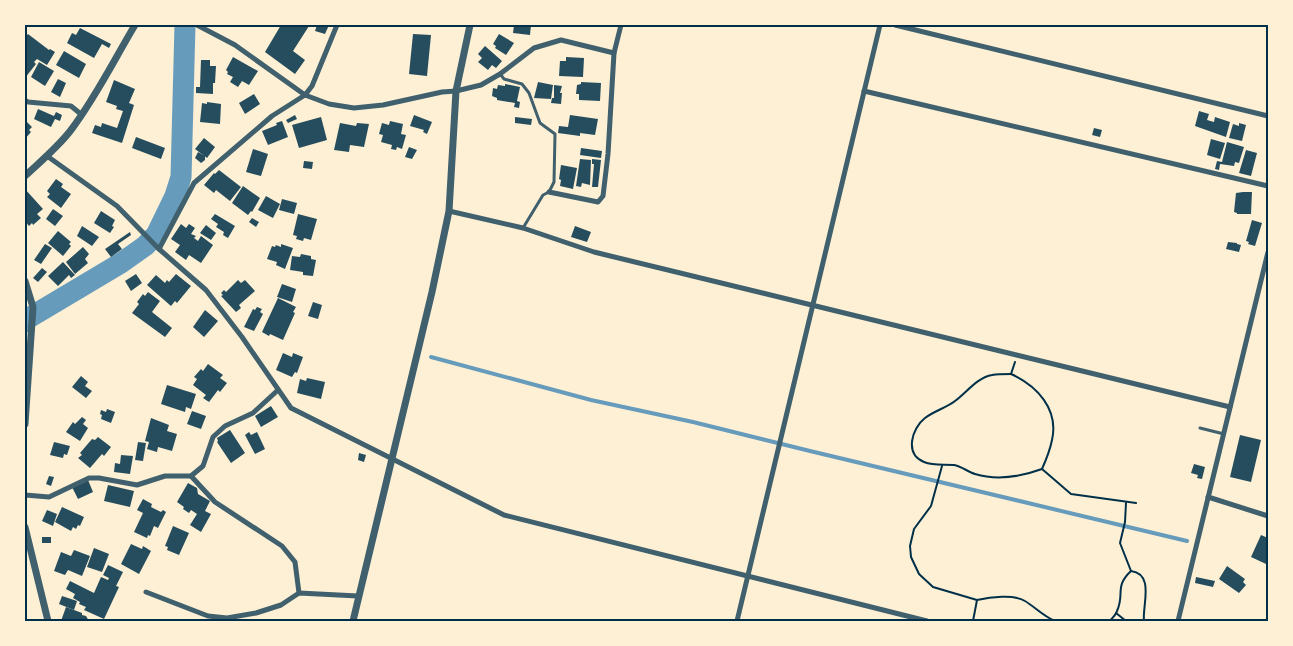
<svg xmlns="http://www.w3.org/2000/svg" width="1293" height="646" font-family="Quicksand,sans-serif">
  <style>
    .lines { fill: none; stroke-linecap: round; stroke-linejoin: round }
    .stream { stroke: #669bbc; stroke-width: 4 }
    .river { stroke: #669bbc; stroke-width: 21 }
    .building { fill: #264d5e }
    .path { stroke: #003049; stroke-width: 2 }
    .service { stroke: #3f606c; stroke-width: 3 }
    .minor { stroke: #3f606c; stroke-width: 5 }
    .tertiary { stroke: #3f606c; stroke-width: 7 }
    .neatline { fill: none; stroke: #003049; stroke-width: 2 }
  </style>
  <rect width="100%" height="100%" fill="#fdf0d5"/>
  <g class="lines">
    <!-- stream -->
    <path class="stream" d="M431,357L591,400L693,422L810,451L1187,541"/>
    <!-- river -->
    <path class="river" d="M25,322L27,319L121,263L145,246L156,235L175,196L181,177L185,25"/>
  </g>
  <!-- building -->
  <g class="building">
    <path d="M281,25L309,26L293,51L305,60L295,74L265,52Z"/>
    <path d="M317,25H329L325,34L315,31Z"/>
    <path d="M514,25H531L530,35L513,33Z"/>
    <path d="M80,28L111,44L109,48L102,44L94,58L67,43L72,33L76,35Z"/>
    <path d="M28,34L49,50L50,49L55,52L47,65L37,59L34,62L36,64L25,78V37Z"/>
    <path d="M413,34L431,35L427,76L409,74Z"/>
    <path d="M499,34L514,43L506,55L495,48L496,46L493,44Z"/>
    <path d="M485,46L502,61L496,68L492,65L488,70L478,62L482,58L478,54Z"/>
    <path d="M64,51L86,64L79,78L56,65Z"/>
    <path d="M233,57L258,71L249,85L242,81L238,87L230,82L233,77L227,74L228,72L226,70Z"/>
    <path d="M566,57L584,58L583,77L559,76L560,61H566Z"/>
    <path d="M201,60H210V66H216L215,83H213V94L196,93V87H200Z"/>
    <path d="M39,62L54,71L45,86L31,77Z"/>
    <path d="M58,79L66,83L60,97L51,92Z"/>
    <path d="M114,80L135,89L129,103L134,105L122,143L92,133L95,125L101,127L102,123L117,128L123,111L116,109L117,106L106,102Z"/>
    <path d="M538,82L553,85L551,99L534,98Z"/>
    <path d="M581,82L601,83L600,101L579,100V94H576L577,85L581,84Z"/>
    <path d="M505,84L520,87L517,101L520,102L519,108L514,107L515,103L497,100V98L492,96L493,88L497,89L498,85L505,86Z"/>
    <path d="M554,85L562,86L560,93H562L561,104L551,103L552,98H554Z"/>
    <path d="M254,94L260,104L245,114L239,103Z"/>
    <path d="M207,102L221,104L220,124L200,122L202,103L207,104Z"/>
    <path d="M38,109L54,116L56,112L62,115L60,121L55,119L51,127L34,119Z"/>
    <path d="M1199,111L1209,114L1207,120L1214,122L1215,117L1230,122L1226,137L1195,126Z"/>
    <path d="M295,115L297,119L288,123L286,120Z"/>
    <path d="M414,115L432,122L427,134L423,132L424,130L410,126Z"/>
    <path d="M570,115L598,119L595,135L580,133V136L558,133L559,126L568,127Z"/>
    <path d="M321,117L327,140L299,148L292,125Z"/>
    <path d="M515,117L532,119L531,125L515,123Z"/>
    <path d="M282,121L288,137L268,145L262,131L277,125L276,123Z"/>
    <path d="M390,121L403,124L401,134L406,135L402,149L397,147L396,150L391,149L392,145L381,142L383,135L379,134L382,123L389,125Z"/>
    <path d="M27,122L32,127L29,130L31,132L25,139V124Z"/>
    <path d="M340,123L356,126L357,123L369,124L364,147L350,145L349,152L334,150Z"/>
    <path d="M1239,123L1246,125L1242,141L1229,138L1233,124L1239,126Z"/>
    <path d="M1094,128L1102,130L1100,137L1092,135Z"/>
    <path d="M136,137L165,148L161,159L132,148Z"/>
    <path d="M204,138L215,147L207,158L195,149Z"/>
    <path d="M1211,139L1225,143L1220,159L1207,155Z"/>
    <path d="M1227,142L1244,147L1239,163L1235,162L1234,166L1220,164L1219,170L1215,169L1217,161L1222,162Z"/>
    <path d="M409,147L417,150L412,159L405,157Z"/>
    <path d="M581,148L602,151L601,158L580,155Z"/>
    <path d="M253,149L268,154L261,176L246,172Z"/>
    <path d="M1246,150L1257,153L1251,176L1239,173Z"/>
    <path d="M198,152L205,156V160L201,163L195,158Z"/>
    <path d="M580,159L591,160L590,185L582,183L581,187L576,186Z"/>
    <path d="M592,159L601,160L598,187H592L594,164H592Z"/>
    <path d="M304,161L313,162L312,169L303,168Z"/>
    <path d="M561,165L577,168L573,189L560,186L561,180L559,179Z"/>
    <path d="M219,170L241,187L230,201L216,190L214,193L204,185L214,173L215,174Z"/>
    <path d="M56,179L63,184L61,187L71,194L61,208L47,197L50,194L47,191Z"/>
    <path d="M243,186L260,198L252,212L251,211L248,215L232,203Z"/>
    <path d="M25,189L43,209L37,214L41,218L33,225L32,223L29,226L25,221L27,217L25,215Z"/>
    <path d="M1243,192H1252L1251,214H1237V213L1234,212L1236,193Z"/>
    <path d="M266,196L280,204L273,218L258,210Z"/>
    <path d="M282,199L297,203L294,214L279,210Z"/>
    <path d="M53,209L63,216L55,226L46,219Z"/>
    <path d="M101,211L115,220L112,226L114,227L110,233L94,223Z"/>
    <path d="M215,214L235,226L228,238L223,235L224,232L216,227L218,224L211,219Z"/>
    <path d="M298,214L317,219L311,240L304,238L303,241L296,239L297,236L293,235Z"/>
    <path d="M252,218L259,222L256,227L249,222Z"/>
    <path d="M1252,220L1262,223L1255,246L1248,244L1249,242L1246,241Z"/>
    <path d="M181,224L186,228L189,224L195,228L191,234L196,236L194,238L198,241L201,236L213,245L201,263L189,255L186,260L175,252L180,245L171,239Z"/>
    <path d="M206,225L216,233L211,240L200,233Z"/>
    <path d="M82,226L99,237L92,246L77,236Z"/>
    <path d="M575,226L591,232L587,242L571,237Z"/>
    <path d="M58,231L71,242L69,244L71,246L63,256L48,243Z"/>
    <path d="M130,232L131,235L118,244L122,249L111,257L105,249Z"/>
    <path d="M1228,242L1237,243V244L1241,245L1239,252L1226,249Z"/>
    <path d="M45,244L52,248L41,264L34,260Z"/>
    <path d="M281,244L293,248L285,269L276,265L277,262L267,259L272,246L275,247L276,245L281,247Z"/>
    <path d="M83,247L89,254L85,259L88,263L75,274L66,262Z"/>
    <path d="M301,254L311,256V259L316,260L313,276L303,275V272L290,270L292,256L300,257Z"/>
    <path d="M63,262L75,275L71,278L69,275L58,286L48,276Z"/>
    <path d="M42,268L47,272L38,282L33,278Z"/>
    <path d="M136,274L142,283L131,291L125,281Z"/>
    <path d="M176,274L191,286L177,303L175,301L171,306L147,285L156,275L165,283L167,280L169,282Z"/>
    <path d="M238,280L241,283L245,280L255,291L239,305L241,308L236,312L221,296L223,295L221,293L224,290L226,292Z"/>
    <path d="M282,284L296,289L292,302L277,297Z"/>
    <path d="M148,292L160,301L152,312L172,328L165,337L132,313L139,304L137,302L143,294L145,296Z"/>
    <path d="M278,298L296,307L293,312L295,313L283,340L270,334L269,336L262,332Z"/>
    <path d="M313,302L322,305L318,319L308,316Z"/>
    <path d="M257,307L262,309L260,312L263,314L254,331L244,327L253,309L255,310Z"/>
    <path d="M205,310L218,321L204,337L193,327Z"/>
    <path d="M283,353L292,357L293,353L303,357L297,373L295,372L292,377L276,370Z"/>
    <path d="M208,364L223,375L220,378L227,383L220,392L218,390L209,402L203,398L206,395L193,385L197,379L194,377L201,369L203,371Z"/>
    <path d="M81,376L88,382L85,386L92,391L86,398L72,387Z"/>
    <path d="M307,378L325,382L321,399L297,393L300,379L306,381Z"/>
    <path d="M167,385L196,394L191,409L186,407L185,412L161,404Z"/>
    <path d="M271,406L278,417L261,427L255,416Z"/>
    <path d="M107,409L115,412L111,423L101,419L102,415L100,414L101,410L106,412Z"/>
    <path d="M192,411L206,416L201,429L187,424Z"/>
    <path d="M82,417L86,420L83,424L88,428L80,441L66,432L73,422L75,424Z"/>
    <path d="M151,418L169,425L167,431L177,434L172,451L158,447L157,452L147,449L149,442L145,441Z"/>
    <path d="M230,430L245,453L231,463L217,442L218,441L217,438Z"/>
    <path d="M249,432L251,435L257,432L265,449L255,454L245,435Z"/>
    <path d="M1240,435L1261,440L1251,482L1230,477Z"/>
    <path d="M98,437L111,447L104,456L102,454L90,468L78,458L82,455L80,453L92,439L95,440Z"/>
    <path d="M54,442L70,446L67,455L64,454L63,458L50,455Z"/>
    <path d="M138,442L146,443L143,461L135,460Z"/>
    <path d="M359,453L366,455L364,462L358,460Z"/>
    <path d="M121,455L133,456L130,474L114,472L115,463L120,464Z"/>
    <path d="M1194,464L1205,467L1202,479L1197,478L1198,475L1191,473Z"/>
    <path d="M49,476L54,477L51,486L46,484Z"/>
    <path d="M88,480L93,492L78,499L72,487Z"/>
    <path d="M188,483L197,488L198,494L210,501L205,511L211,514L201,532L190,525L197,514L191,510L189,513L183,509L184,507L177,502Z"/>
    <path d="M108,485L134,491L130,507L104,501Z"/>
    <path d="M143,499L152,504L151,507L161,512L163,510L166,512L158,528L154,526L150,536L148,535L147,538L134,532L143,513L137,510Z"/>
    <path d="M62,507L84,517L80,526L78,525L76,529L73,527L71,531L55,522Z"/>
    <path d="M47,510L57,514L53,526L42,521Z"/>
    <path d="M173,526L189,533L179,555L167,550L168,547L165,546Z"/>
    <path d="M1261,535L1268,538V559L1266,564L1251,557Z"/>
    <rect x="42" y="537" width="9" height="6"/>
    <path d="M131,544L142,549L143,546L151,551L139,574L121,564Z"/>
    <path d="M94,548L109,554L102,572L87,567Z"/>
    <path d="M74,550L90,556L82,576L68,570L65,575L54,571L61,552L71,556Z"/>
    <path d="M108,565L123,572L116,586L119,587L104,619L84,610L86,607L79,604L80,602L73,598L75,594L66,589L70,581L94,593L101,577L108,580L109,578L103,575Z"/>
    <path d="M1227,566L1245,579L1243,582L1246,585L1239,593L1219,579Z"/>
    <path d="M1196,577L1215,581L1213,587L1195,583Z"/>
    <path d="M62,596L77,601L74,610L59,604Z"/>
    <path d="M66,607L82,613V615L86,616L89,621H61Z"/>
  </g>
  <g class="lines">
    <!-- path -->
    <g class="path">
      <path d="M1015,362L1011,374C1037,386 1059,409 1052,440C1050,450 1046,460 1042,469L1071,494L1136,503"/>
      <path d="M1011,374C1005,374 998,374 992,375C978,377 966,393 955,401C946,408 934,411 925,418C912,428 904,454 924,462C934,466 944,464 954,465C961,466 968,472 975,474C998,481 1020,477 1042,469"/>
      <path d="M942,466L931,506L914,529L910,546L911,557L919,574L933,587L977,600L973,621"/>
      <path d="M1131,571C1155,574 1142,606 1144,621"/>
      <path d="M977,600C990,597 1014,594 1025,601C1035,607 1043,616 1055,621"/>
      <path d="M1116,613L1126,621"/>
      <path d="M1110,621C1112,618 1116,615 1117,611C1125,594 1114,587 1131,571L1120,543L1125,522L1126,503"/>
    </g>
    <!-- service -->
    <g class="service">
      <path d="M500,74L504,79L522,84L529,93L540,123L555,134L554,182L549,192L543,195L523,228"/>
      <path d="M1200,428L1224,434"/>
    </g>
    <!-- minor -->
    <g class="minor">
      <path d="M197,25L235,45L305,95L329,104L354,108L383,105L442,92L456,91L481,85L500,74L534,48L561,40L614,53"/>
      <path d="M895,25L1268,116"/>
      <path d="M864,91L1268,186"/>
      <path d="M25,100L28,102L71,106L82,115"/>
      <path d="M47,156L117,206L159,249L206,290L242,337L291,408L504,515L927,621"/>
      <path d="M549,192L598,202L603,196L608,154L614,53L621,25"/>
      <path d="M449,211L523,228L594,252L1230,407"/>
      <path d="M159,249L194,183L272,116L305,95L312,86L337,25"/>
      <path d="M191,476L215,502L282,546L295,562L299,593"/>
      <path d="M25,495L49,497L89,478H99L137,485L165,476H191L203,466L213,437L225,426L253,413L278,390"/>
      <path d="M1208,497L1268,516"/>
      <path d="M146,592L208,616L227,618L256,613L281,605L299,593L358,596"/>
      <path d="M737,621L880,25"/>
      <path d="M1178,621L1268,252"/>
    </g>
    <!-- tertiary -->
    <g class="tertiary">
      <path d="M25,176C41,161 58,147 71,130C96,97 114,60 135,25"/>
      <path d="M25,281L33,307L25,424"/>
      <path d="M25,527L48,621"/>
      <path d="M353,621L432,292L449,211L456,91L470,25"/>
    </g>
  </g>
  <!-- border -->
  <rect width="1293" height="646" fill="none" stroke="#fdf0d5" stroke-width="52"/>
  <rect x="26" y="26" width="1241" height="594" class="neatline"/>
</svg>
